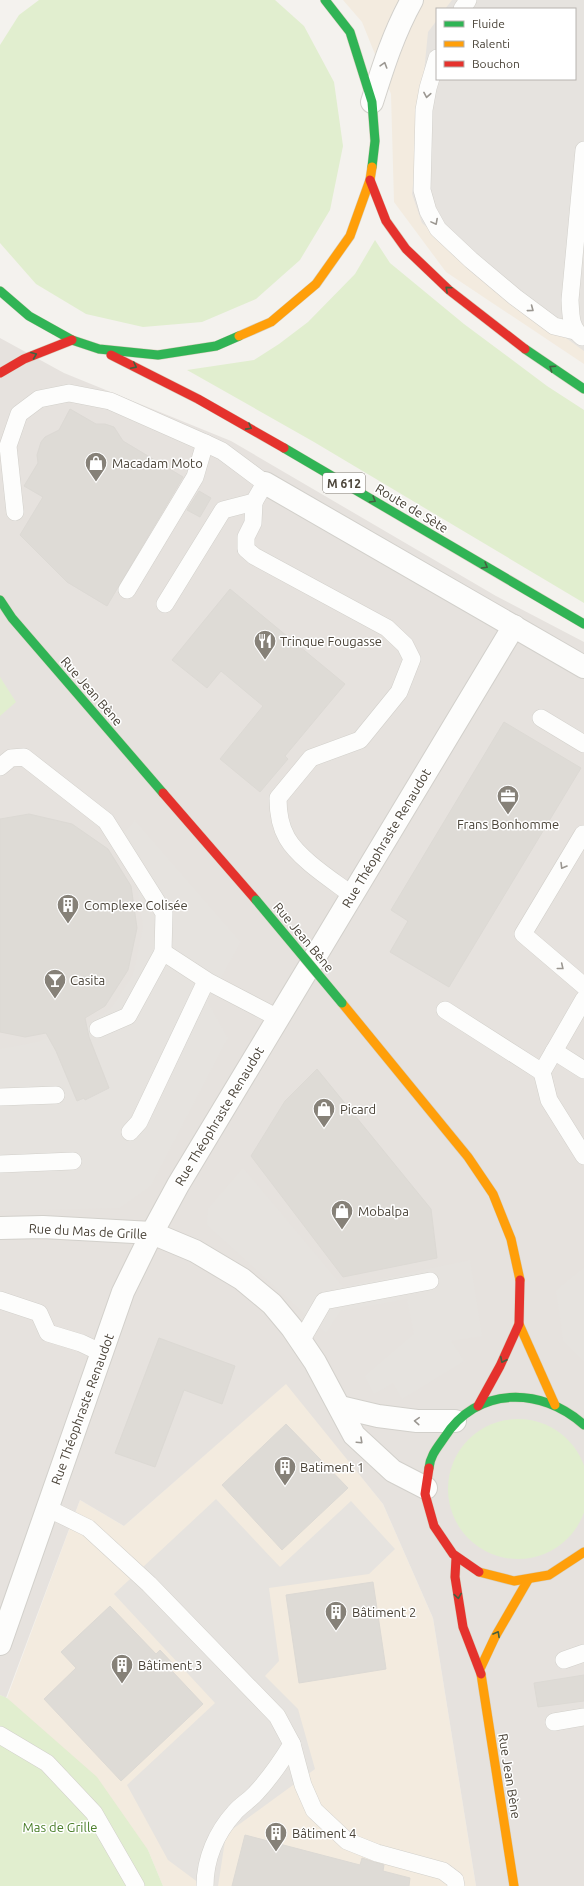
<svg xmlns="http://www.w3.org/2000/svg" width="584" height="1886" font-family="Ubuntu,sans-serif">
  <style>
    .commercial { fill: #f3ebdf; fill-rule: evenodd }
    .industrial { fill: #e6e2de }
    .green { fill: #e1eecf }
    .parking { fill: #e6e3df }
    .building { fill: #dedbd6; stroke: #dcd9d4 }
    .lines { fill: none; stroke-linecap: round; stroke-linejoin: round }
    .lane-casing { stroke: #d2d0cb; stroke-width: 18 }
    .street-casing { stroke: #d2d0cb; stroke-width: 24 }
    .fast-casing { stroke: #d6cebb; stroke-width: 10 }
    .slow-casing { stroke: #d6cebb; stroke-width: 10 }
    .jam-casing { stroke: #d6cebb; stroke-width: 10 }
    .lane { stroke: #fdfdfc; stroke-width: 17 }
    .street { stroke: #fdfdfc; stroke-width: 22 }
    .fast { stroke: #30b455; stroke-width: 9 }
    .slow { stroke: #ff9f0a; stroke-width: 9 }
    .jam { stroke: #e5322d; stroke-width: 9 }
    .fast-bridge-casing { stroke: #d6cebb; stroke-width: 10; stroke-linecap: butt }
    .fast-bridge { stroke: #30b455; stroke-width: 9 }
    .oneway { stroke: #9b9791 }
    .oneway2 { stroke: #446040 }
    .labels { text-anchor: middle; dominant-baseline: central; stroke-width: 3; stroke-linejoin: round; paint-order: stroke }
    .shield { fill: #fff; stroke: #817c74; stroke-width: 1 }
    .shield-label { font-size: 12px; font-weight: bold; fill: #4b4439 }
    .poi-label { font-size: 13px; fill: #4b4439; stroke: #fff; text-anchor: start }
    .street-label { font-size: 13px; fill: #4b4439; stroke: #fff }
    .park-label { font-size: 13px; fill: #4a7f2a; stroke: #fff }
  </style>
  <rect width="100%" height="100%" fill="#f4f2ee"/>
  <!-- commercial -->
  <g class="commercial">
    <path d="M343,0H584V364L446,272L394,202L391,94L362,22ZM437,9H575V79H437Z"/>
    <path d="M286,1383L383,1504L433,1618L476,1886H163L148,1850L7,1698L80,1500L124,1526Z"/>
  </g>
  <!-- industrial -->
  <path class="industrial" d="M0,338L64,373L231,441L496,596L584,642V1886H476L433,1618L383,1504L286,1384L124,1526L80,1500L6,1698L0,1695Z"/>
  <!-- green -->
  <g class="green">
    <path d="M39,0H275L304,26L334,82L343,146L330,210L300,260L256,299L202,322L143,327L86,314L36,284L0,243V45L19,15Z"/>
    <path d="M375,240L390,263L464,324L547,386L584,410V603L314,442L187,370L254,360L279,344L308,322L355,274Z"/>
    <path d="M0,677L16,702L0,716Z"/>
    <circle cx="518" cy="1489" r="70"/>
    <path d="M0,1695L7,1698L97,1777L148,1850L163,1886H0Z"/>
  </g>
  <!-- parking -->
  <g class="parking">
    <path d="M452,0H584V351L482,277L422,223L412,194L428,32L437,20V79H575V9H445Z"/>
    <path d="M135,820L241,942L208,1002L228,1038L151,1186L120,1208L0,1211V1049L37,1042L89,1023L111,1008L133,974L143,927L136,880L114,842Z"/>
    <path d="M243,1168L343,1287L470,1260L482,1336L451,1341L464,1361L402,1399L393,1383L374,1394L365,1376L414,1334L407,1299L340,1311L326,1333L207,1225L208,1209Z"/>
    <path d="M584,1267V1361L563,1340L556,1290Z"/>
    <path d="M216,1499L280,1567L351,1501L395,1549L369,1574L269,1588L279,1661L265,1676L298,1709L315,1769L226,1834L218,1886H203L168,1860L127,1785L215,1703L114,1594Z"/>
  </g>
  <!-- building -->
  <g class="building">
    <path d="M70,409L96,424H105L114,427L123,441L183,477L107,606L67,582L20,535L43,497L24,486L38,463L37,455L41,442L45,437L59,430Z"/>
    <path d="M199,491L211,498L200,517L187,510Z"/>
    <path d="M230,589L345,684L285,756L288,759L260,792L220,759L263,706L221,671L207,688L172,660Z"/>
    <path d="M504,722L581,768L449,987L390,952L408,921L391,910Z"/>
    <path d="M29,814L72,824L108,849L131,886L137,928L128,970L105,1006L85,1018L89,1037L109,1088L85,1100L84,1098L77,1101L56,1051L46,1033L25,1037L0,1032V819Z"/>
    <path d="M317,1069L431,1209L437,1258L343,1277L251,1156L285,1101Z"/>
    <path d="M159,1338L235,1366L222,1404L184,1390L155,1467L115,1453Z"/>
    <path d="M286,1424L348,1488L282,1550L222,1485Z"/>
    <path d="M373,1582L386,1669L299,1683L286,1595Z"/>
    <path d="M110,1606L156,1654L160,1650L176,1667L172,1671L203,1704L121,1781L44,1699L76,1668L61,1652Z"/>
    <path d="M584,1675V1701L538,1707L534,1683Z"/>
    <path d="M245,1835L360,1865L362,1858L384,1865L383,1871L410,1878L409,1886H232Z"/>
  </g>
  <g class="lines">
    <!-- lane casing -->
    <g class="lane-casing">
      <g id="lane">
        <path d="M462,9L468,0"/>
        <path d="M437,58L428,88L424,110L422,190L428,211L438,229L471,260L515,297L554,326L575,331"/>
        <path d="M582,337C570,327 571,316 570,300L584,150"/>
        <path d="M254,502L253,523L246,537V549L254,556L387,628L405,645L412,659L399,692L360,740L311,758L278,798C278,811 280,826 287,838C299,859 332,880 352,895"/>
        <path d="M15,512L8,446L19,414L39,399L69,393L110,401L205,443L222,451L265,483L254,502L223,510L165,604"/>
        <path d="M127,590L195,477L205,443"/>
        <path d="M541,718L584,744"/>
        <path d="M0,767L11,758L24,757L106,821L164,913L163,952"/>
        <path d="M584,835L583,834L523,934L584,986"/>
        <path d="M445,1010L542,1072L584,999"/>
        <path d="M98,1029L128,1016L163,952L209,982L278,1018"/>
        <path d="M554,1051L584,1070"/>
        <path d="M542,1072L549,1100L584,1156"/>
        <path d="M0,1097L56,1095"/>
        <path d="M130,1132L139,1122L206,981"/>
        <path d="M0,1164L73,1161"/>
        <path d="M0,1300L39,1313L48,1333L81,1343L102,1353"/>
        <path d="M301,1341L324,1301L430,1281"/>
        <path d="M47,1508L88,1528L149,1584L277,1716L292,1744C281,1762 270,1778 256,1793C250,1800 241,1805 235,1812C217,1832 205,1858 205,1886"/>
        <path d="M564,1660L584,1653"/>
        <path d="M554,1722L584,1717"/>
        <path d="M0,1735L47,1763L94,1813L136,1886"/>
        <path d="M292,1744L303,1785L314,1810L347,1841L377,1853L443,1871L455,1880L456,1886"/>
      </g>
    </g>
    <!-- street casing -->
    <g class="street-casing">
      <g id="street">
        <path d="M372,102C383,67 394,32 412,0"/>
        <path d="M265,483L584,667"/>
        <path d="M0,1228L43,1227L152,1233L195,1251L242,1279L272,1304L292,1328L315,1362L354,1435L393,1471L426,1488"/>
        <path d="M340,1407L378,1416L417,1421H455"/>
        <path d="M0,1644L123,1292L152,1233L178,1185L514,626"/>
      </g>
    </g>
    <!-- fast casing -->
    <g class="fast-casing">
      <g id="fast">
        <path d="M325,0L350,32L372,102L375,141L372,167"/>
        <path d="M0,291L29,316L72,340L99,349L158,355L216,346L239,336"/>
        <path d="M525,349L584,389"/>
        <path d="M284,448L584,624"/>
        <path d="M0,600L12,618L163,793"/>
        <path d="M429,1468C430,1456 437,1448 444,1438C476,1386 541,1386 584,1425"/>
      </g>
    </g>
    <!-- slow casing -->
    <g class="slow-casing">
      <g id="slow">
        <path d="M239,336L271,322L316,284L350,236L370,180L372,167"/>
        <path d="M342,1003L468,1157L493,1194L511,1239L520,1280"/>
        <path d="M519,1324L555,1405"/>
        <path d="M479,1572L514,1581L549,1575L584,1552"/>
        <path d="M480,1669L495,1637L528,1580"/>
        <path d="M481,1674L514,1886"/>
      </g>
    </g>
    <!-- jam casing -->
    <g class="jam-casing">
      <g id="jam">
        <path d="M370,180L386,221L406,249L449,290L525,349"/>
        <path d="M111,355L198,399L284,448"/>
        <path d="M0,373L24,359L72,340"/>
        <path d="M163,793L256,900"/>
        <path d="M478,1406L500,1366L519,1324L520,1280"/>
        <path d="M429,1468L425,1494L434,1526L453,1554L479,1572"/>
        <path d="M456,1558L455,1577L463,1627L481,1674"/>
      </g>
    </g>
    <!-- lane -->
    <use href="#lane" class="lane"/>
    <!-- street -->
    <use href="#street" class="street"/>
    <!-- fast -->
    <use href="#fast" class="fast"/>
    <!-- slow -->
    <use href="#slow" class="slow"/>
    <!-- jam -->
    <use href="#jam" class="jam"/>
    <!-- fast-bridge casing -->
    <g class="fast-bridge-casing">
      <path id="fast-bridge" d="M256,900L342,1003"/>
    </g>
    <!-- fast-bridge -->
    <use href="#fast-bridge" class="fast-bridge"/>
  </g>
  <!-- one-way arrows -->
  <defs><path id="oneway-chevron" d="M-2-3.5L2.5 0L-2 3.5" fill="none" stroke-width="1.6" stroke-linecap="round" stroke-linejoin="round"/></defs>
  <g class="oneway">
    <use href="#oneway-chevron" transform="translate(384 65) rotate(-73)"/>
    <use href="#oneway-chevron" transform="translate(427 95) rotate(100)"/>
    <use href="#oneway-chevron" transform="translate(435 222) rotate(62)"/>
    <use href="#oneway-chevron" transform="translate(531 309) rotate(37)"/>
    <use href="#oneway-chevron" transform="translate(563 866) rotate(121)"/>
    <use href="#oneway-chevron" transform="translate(561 967) rotate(39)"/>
    <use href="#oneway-chevron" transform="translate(417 1421) rotate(-176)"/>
    <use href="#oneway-chevron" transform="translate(360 1441) rotate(43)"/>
  </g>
  <g class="oneway2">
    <use href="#oneway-chevron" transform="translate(448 289) rotate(-138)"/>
    <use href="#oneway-chevron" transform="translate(34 355) rotate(-22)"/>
    <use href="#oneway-chevron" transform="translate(134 366) rotate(27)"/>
    <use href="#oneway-chevron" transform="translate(552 368) rotate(-146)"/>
    <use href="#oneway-chevron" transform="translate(249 427) rotate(29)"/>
    <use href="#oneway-chevron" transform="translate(373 500) rotate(31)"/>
    <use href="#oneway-chevron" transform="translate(485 566) rotate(30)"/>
    <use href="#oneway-chevron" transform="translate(503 1360) rotate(116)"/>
    <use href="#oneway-chevron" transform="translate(458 1596) rotate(81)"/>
    <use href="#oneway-chevron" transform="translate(497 1634) rotate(-61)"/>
  </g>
  <!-- icons -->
  <defs>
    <g id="shop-pin" transform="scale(1.15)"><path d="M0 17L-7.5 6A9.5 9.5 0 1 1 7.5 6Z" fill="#868178" stroke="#fff"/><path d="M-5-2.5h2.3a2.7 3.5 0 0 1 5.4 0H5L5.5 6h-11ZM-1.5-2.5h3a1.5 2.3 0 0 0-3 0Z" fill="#fff"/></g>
    <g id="restaurant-pin" transform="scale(1.15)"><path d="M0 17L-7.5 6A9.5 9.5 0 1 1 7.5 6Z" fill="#868178" stroke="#fff"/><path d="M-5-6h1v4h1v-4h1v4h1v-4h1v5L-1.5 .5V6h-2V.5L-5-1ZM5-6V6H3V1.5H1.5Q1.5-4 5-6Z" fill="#fff"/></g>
    <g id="office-pin" transform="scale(1.15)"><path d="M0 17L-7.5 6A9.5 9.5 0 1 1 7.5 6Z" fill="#868178" stroke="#fff"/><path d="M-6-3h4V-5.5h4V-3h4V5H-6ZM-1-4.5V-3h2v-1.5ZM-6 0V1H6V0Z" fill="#fff"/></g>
    <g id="building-pin" transform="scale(1.15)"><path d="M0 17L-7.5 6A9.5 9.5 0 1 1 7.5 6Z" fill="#868178" stroke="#fff"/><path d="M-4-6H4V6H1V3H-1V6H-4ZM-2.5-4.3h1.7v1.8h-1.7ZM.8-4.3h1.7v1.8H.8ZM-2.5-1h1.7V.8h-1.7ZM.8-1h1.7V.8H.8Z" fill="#fff"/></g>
    <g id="bar-pin" transform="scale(1.15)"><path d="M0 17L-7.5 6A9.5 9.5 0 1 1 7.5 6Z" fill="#868178" stroke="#fff"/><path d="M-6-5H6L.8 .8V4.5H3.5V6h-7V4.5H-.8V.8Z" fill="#fff"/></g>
  </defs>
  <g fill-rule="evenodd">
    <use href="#shop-pin" x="96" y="463"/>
    <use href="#restaurant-pin" x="265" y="641"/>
    <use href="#office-pin" x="508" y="796"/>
    <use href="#building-pin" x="68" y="905"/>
    <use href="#bar-pin" x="55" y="980"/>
    <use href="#shop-pin" x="324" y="1109"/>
    <use href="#shop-pin" x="342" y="1211"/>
    <use href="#building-pin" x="285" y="1467"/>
    <use href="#building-pin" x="336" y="1612"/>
    <use href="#building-pin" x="122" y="1665"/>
    <use href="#building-pin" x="276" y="1833"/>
  </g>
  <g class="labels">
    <!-- shield labels -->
    <rect class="shield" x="323" y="473" width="42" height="20" rx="3"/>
    <g class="shield-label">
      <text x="344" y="483">M 612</text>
    </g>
    <!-- poi labels -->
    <g class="poi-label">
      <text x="112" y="463">Macadam Moto</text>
      <text x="280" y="641">Trinque Fougasse</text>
      <text x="508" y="824" text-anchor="middle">Frans Bonhomme</text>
      <text x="84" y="905">Complexe Colisée</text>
      <text x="70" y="980">Casita</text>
      <text x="340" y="1109">Picard</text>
      <text x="358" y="1211">Mobalpa</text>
      <text x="300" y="1467">Batiment 1</text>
      <text x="352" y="1612">Bâtiment 2</text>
      <text x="138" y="1665">Bâtiment 3</text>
      <text x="292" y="1833">Bâtiment 4</text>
    </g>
    <!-- street labels -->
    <g class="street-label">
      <text transform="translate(412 508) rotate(31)">Route de Sète</text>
      <text transform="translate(92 691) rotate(49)">Rue Jean Bène</text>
      <text transform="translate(386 838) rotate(-59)">Rue Théophraste Renaudot</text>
      <text transform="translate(304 937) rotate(50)">Rue Jean Bène</text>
      <text transform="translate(219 1116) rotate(-59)">Rue Théophraste Renaudot</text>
      <text transform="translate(88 1231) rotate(3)">Rue du Mas de Grille</text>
      <text transform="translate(82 1409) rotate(-70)">Rue Théophraste Renaudot</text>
      <text transform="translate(510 1776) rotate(81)">Rue Jean Bène</text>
    </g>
    <!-- park labels -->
    <g class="park-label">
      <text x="60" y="1827">Mas de Grille</text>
    </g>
  </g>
  <!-- legend -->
  <rect x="436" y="8" width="140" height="72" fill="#ffffff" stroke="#b7b4b0"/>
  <rect x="444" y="21" width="20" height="6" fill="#30b455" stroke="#b7b4b0"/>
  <text x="472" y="28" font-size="12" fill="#4b4439">Fluide</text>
  <rect x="444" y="41" width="20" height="6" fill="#ff9f0a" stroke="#b7b4b0"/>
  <text x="472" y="48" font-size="12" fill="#4b4439">Ralenti</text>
  <rect x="444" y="61" width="20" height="6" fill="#e5322d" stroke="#b7b4b0"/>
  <text x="472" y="68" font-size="12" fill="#4b4439">Bouchon</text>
</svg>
